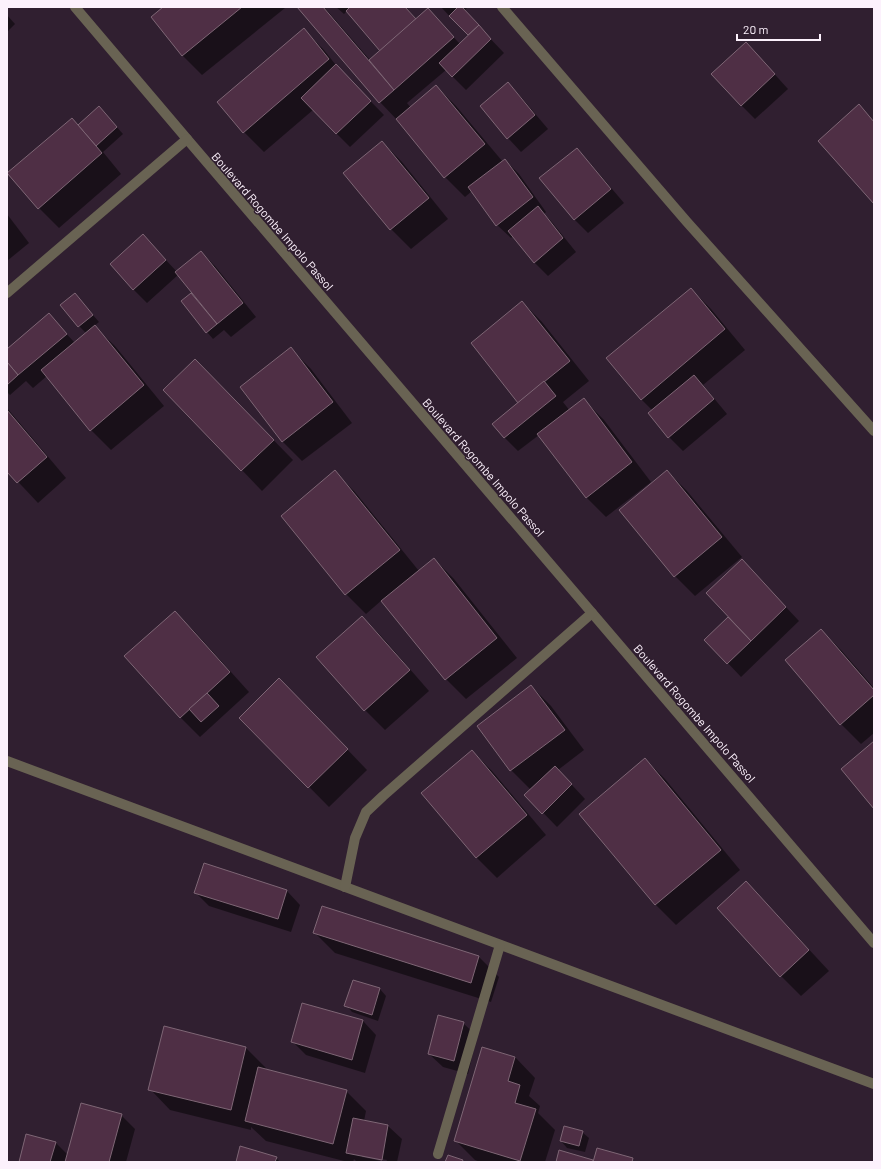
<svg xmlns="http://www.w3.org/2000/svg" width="881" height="1169" font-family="Barlow,sans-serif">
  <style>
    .shadow { fill: #0007; fill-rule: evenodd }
    .building { fill: #4f2f45; stroke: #7e6675 }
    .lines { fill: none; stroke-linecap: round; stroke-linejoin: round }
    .minor { stroke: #696353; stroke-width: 10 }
    .labels { text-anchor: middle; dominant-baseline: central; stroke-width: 3; stroke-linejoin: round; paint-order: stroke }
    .street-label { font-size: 12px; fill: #fcf1fc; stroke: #301f30 }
  </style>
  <rect width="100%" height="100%" fill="#301f30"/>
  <!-- shadow -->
  <g class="shadow">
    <path d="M165,7H285V8L202,75L182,55Z"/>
    <path d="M298,7H324L370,60L381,51L347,11L344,14L336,7H406L417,20L428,10L460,44L470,35L454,19L453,20L441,7H466L467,8L464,11L504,53L466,90L446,70L407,103L411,108L436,86L456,106L503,162L505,160L519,174L546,212L544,214L551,221L576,252L548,276L534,262L513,236L511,238L497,225L472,191L465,197L445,177L398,121L380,102Z"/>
    <path d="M7,15L15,24L8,31L7,30Z"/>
    <path d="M304,30L324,50L339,69L384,115L350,147L313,110L264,152L244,132Z"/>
    <path d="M759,57L788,89L755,119L741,105Z"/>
    <path d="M508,84L521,97L548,129L521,152L508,138Z"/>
    <path d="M99,107L123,134L103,152L121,174L59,228L39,208L9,174L78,126Z"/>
    <path d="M382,142L402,162L448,219L411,249L391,229L345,173Z"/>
    <path d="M577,149L590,163L624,203L588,233L574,219Z"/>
    <path d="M7,214L29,243L7,261Z"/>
    <path d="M143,235L177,272L201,252L215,266L256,317L231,337L224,330L213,339L207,332L195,299L196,298L178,275L147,303L134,290L111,264Z"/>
    <path d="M691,289L711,309L745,350L703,385L727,414L683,451L669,437L653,411L641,399Z"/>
    <path d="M75,294L99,322L94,326L115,346L164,406L111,450L91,430L47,376L33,388L26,381L10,395L7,392V351L49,315L75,343L86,333L79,326Z"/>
    <path d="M522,302L542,322L589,381L563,402L570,411L584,400L604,420L651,482L606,517L586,497L539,435L518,451L505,438L493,424L520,403Z"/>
    <path d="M291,349L311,369L352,423L302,461L282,441Z"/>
    <path d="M215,380L293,460L262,491L165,390Z"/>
    <path d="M7,408L66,478L38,503L7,470Z"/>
    <path d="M667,471L687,491L742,557L695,596L675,576Z"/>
    <path d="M335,472L355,492L419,571L434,559L454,579L517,658L466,699L446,679L382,600L366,614L346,594Z"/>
    <path d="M755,574L799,621L741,677L706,640L730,617Z"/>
    <path d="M175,612L195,632L249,692L200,737L180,717Z"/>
    <path d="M362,617L382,637L429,691L385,730L365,710L318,657Z"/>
    <path d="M821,630L841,650L874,688V733L861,744L841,724L786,660Z"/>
    <path d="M531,686L551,706L584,750L558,770L585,799L557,827L526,795L531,790L511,770L478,726Z"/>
    <path d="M299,699L367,770L329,807L241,718Z"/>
    <path d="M472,751L492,771L546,835L497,878L477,858L423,793Z"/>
    <path d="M645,759L665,779L740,870L676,925L656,905Z"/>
    <path d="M746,883L766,903L829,971L801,996L781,976Z"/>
    <path d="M287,891L300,905L291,932L209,906L195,892Z"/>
    <path d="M315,933L479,957L499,977L491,1002L335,953Z"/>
    <path d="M380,989L386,996L378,1021L352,1012L346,1005Z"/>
    <path d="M303,1004L363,1021L376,1035L365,1073L306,1055L292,1041Z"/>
    <path d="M463,1023L477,1036L468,1074L443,1067L429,1054Z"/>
    <path d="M246,1048L266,1068L265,1070L346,1091L366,1111L364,1121L388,1126L402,1139L397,1162H357L354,1159L353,1162H348L266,1141L251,1127V1130L170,1110L150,1089ZM362,1155L387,1160L386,1162L362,1157Z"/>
    <path d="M483,1048L515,1057L535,1078L529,1096L540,1106L538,1113L555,1130L545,1162H480L475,1160L455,1140Z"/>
    <path d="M121,1115L135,1129L126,1162H20L55,1142L68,1155Z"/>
    <path d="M582,1132L589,1138L585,1152L567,1148L561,1141Z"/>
    <path d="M276,1158L280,1162H237Z"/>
  </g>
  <!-- building -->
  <g class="building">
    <path d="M163,7H242L182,56L151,17Z"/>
    <path d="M297,7H323L394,90L379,103Z"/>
    <path d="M350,7H405L416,19L380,51L346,11Z"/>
    <path d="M458,7H462L479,25L468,35L449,16Z"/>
    <path d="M428,8L454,37L394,90L369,60Z"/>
    <path d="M479,25L491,39L452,77L439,63Z"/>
    <path d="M304,28L329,59L243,133L217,102Z"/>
    <path d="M746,42L775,74L741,106L711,74Z"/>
    <path d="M336,64L371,101L336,134L301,98Z"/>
    <path d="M508,82L535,115L507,139L480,106Z"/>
    <path d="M436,85L485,144L444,178L396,119Z"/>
    <path d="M859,104L874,122V204L818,141Z"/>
    <path d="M99,106L117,127L96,146L78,125Z"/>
    <path d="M72,118L102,153L38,209L7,173Z"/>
    <path d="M382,141L429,198L390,230L343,173Z"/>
    <path d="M577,148L611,189L574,220L539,178Z"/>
    <path d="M505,159L533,197L496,226L468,187Z"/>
    <path d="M538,206L563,238L534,263L508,231Z"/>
    <path d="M143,234L166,260L133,290L110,264Z"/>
    <path d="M201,251L243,303L217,324L175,272Z"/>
    <path d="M691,288L725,329L641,400L606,358Z"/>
    <path d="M75,293L93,315L78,327L60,305Z"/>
    <path d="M191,293L217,324L206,333L181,301Z"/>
    <path d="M522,301L570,361L518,403L471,343Z"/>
    <path d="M49,313L67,334L18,375L7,362V349Z"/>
    <path d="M95,325L144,385L90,431L41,370Z"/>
    <path d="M291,347L333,402L282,442L240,387Z"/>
    <path d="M195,359L274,440L241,471L163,390Z"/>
    <path d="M7,362L18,375L7,385Z"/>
    <path d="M694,375L714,399L668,438L648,413Z"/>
    <path d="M544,381L556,396L504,438L492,424Z"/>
    <path d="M584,398L632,462L586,498L537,434Z"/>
    <path d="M7,410L47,457L17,483L7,472Z"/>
    <path d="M335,470L400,550L345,595L281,516Z"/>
    <path d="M667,470L722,537L674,577L619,510Z"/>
    <path d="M434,558L497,638L445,680L381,601Z"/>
    <path d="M742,559L786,607L751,641L706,593Z"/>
    <path d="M175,611L230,672L180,718L124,656Z"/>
    <path d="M362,616L410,670L364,711L316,657Z"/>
    <path d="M728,617L751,641L727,664L704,640Z"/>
    <path d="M821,629L874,690V695L840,725L785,660Z"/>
    <path d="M279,678L348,749L308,788L239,718Z"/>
    <path d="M531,685L565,730L510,771L477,726Z"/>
    <path d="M207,693L219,706L201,722L189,709Z"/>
    <path d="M874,741V809L841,769Z"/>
    <path d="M472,750L527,815L476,858L421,793Z"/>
    <path d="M645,758L721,850L655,905L579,814Z"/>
    <path d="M555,766L572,784L542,814L524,795Z"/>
    <path d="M204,863L287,890L278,919L194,893Z"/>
    <path d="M746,881L809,950L780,977L717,908Z"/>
    <path d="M322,906L479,956L471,983L313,933Z"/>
    <path d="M353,980L380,988L372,1015L344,1006Z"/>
    <path d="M302,1003L363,1020L352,1060L291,1042Z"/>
    <path d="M438,1015L464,1022L454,1061L428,1054Z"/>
    <path d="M164,1026L246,1047L231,1110L148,1090Z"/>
    <path d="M482,1047L515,1057L508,1081L520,1085L515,1103L536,1109L520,1161L454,1141Z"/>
    <path d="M258,1067L347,1090L333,1144L245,1121Z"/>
    <path d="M81,1103L122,1114L109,1162H65Z"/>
    <path d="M353,1118L388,1125L382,1160L346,1153Z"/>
    <path d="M564,1126L583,1131L579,1146L560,1141Z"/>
    <path d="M26,1134L56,1142L50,1162H19Z"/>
    <path d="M240,1146L277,1157L275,1162H236Z"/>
    <path d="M597,1148L633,1158L632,1162H593Z"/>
    <path d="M559,1150L593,1160V1162H556Z"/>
    <path d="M448,1155L463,1160L462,1162H445Z"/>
  </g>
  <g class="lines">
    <!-- minor -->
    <g class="minor">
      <path d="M75,7L187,139L874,943"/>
      <path d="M502,7L687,222L874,431"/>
      <path d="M7,293L187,139"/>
      <path d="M7,761L874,1084"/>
      <path d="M345,887L355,838L366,812L383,796L592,613"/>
      <path d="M438,1154L500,945"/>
    </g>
  </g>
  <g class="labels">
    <!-- street labels -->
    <g class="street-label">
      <text transform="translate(273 221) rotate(49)">Boulevard Rogombe Impolo Passol</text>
      <text transform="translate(484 467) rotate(49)">Boulevard Rogombe Impolo Passol</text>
      <text transform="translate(695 713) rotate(49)">Boulevard Rogombe Impolo Passol</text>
    </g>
  </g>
  <!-- border -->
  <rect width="881" height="1169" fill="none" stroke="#fcf1fc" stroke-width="16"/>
  <!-- scale -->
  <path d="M737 34v6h83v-6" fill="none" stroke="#fcf1fc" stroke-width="2"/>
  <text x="743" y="34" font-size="12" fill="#fcf1fc" stroke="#301f30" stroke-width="3" paint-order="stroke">20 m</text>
</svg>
